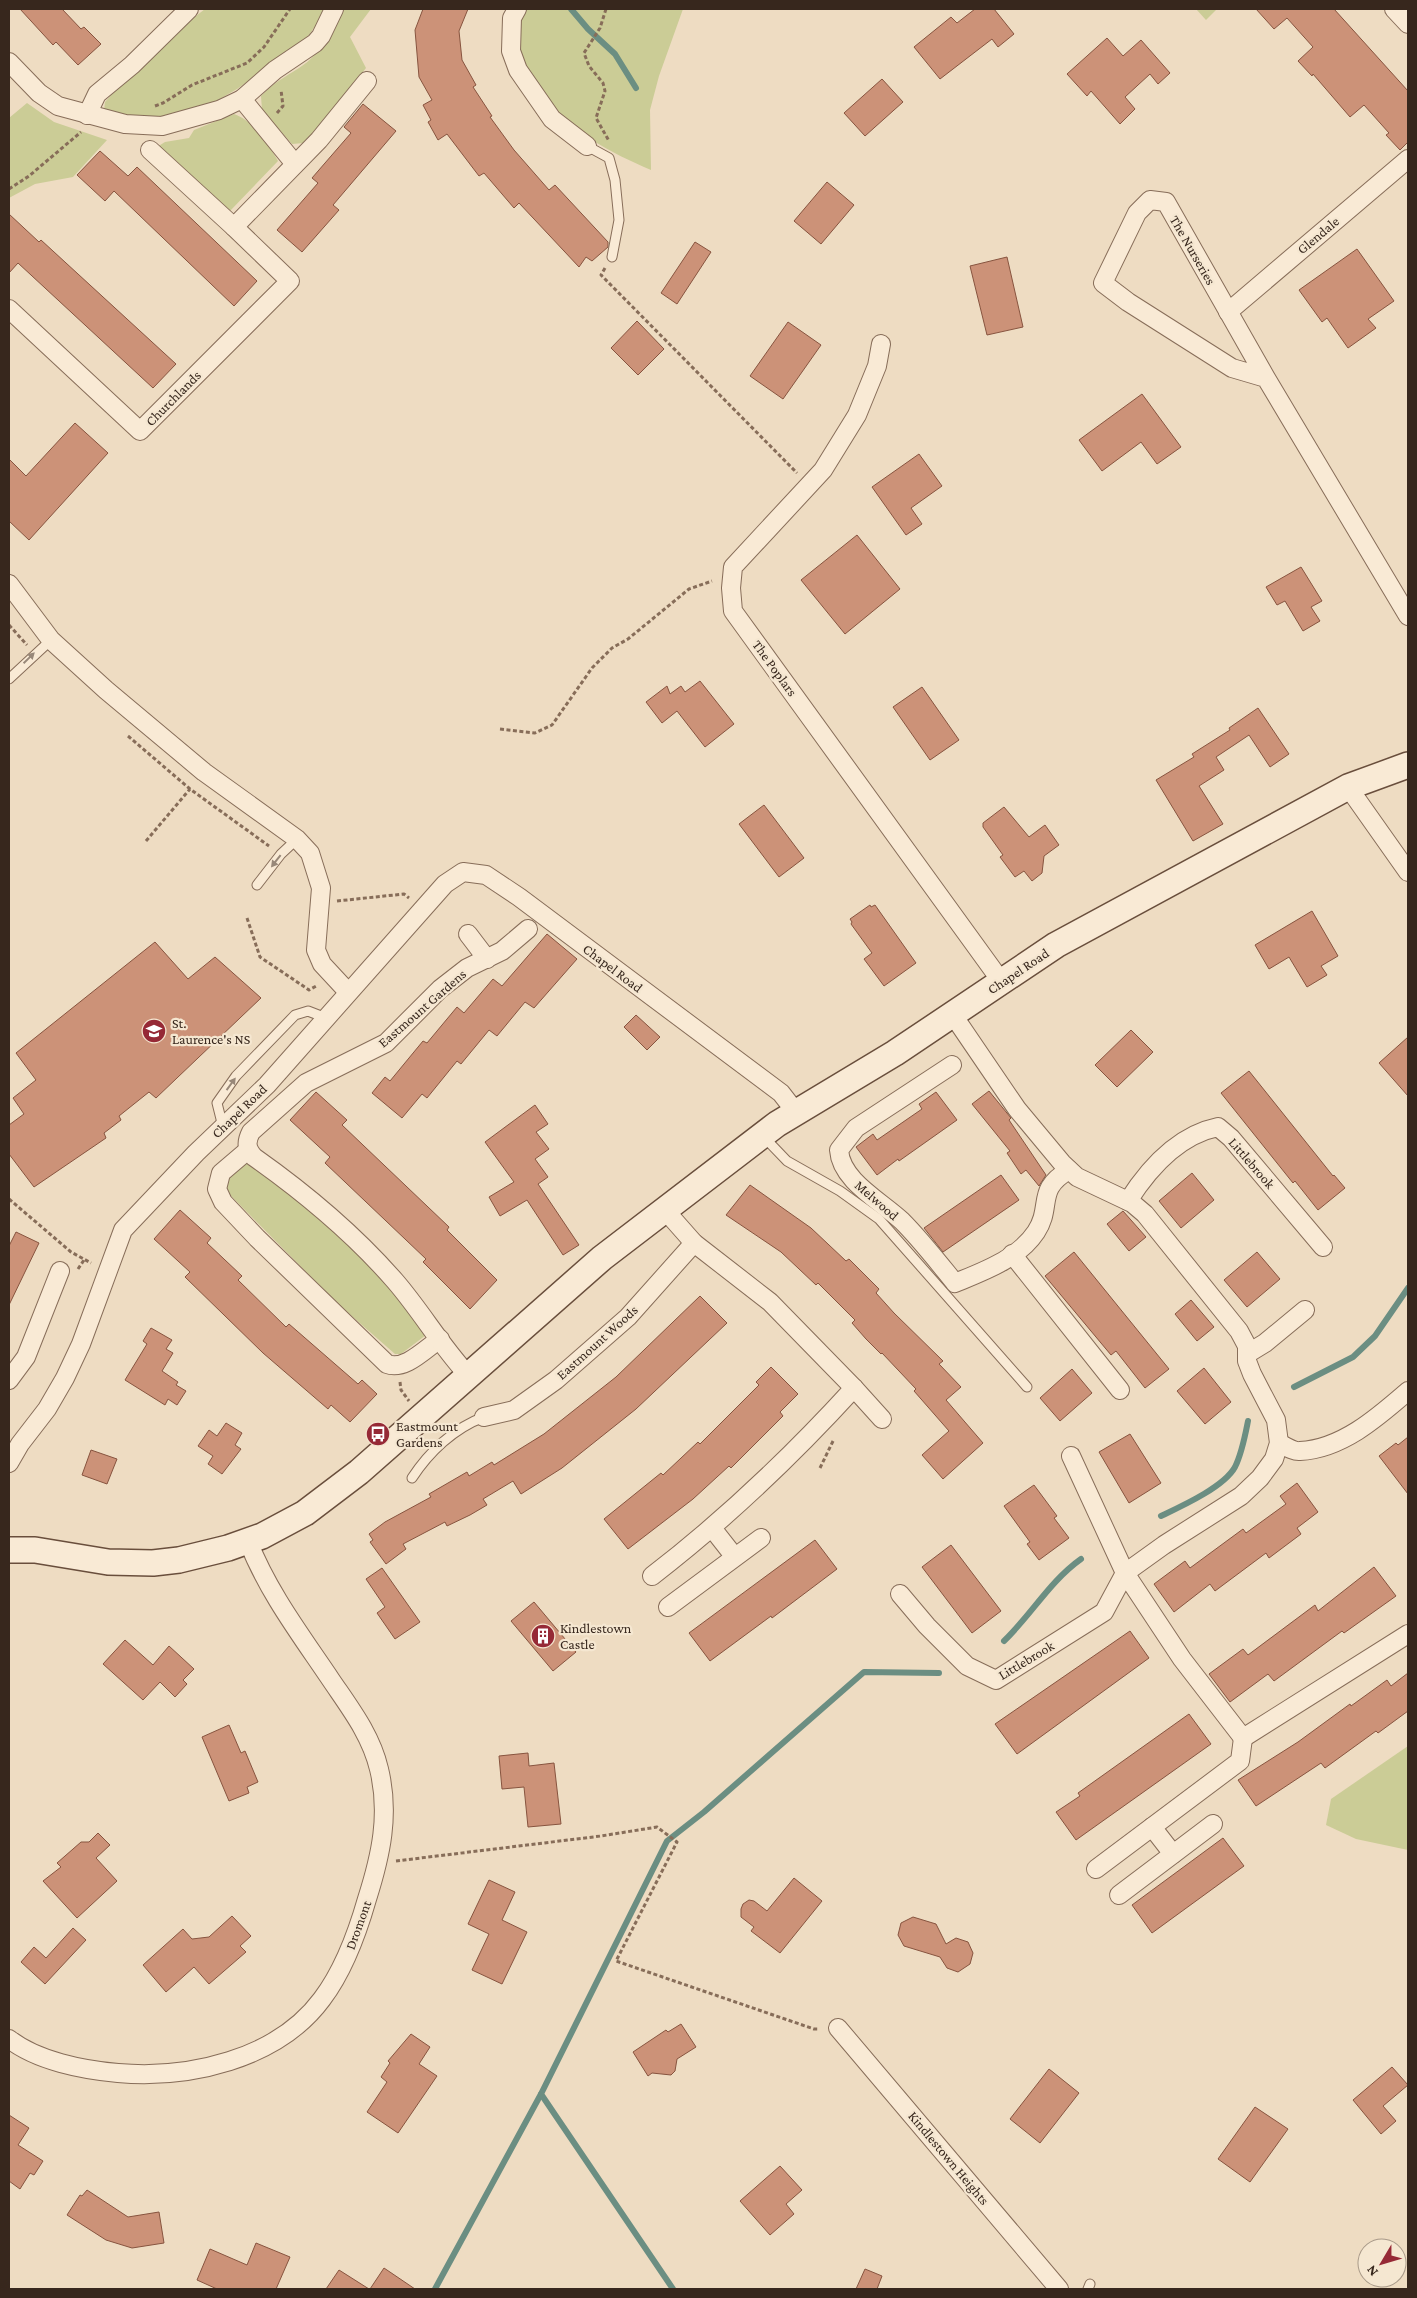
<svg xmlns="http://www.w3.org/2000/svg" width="1417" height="2298" font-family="'Crimson Pro',serif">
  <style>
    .green { fill: #cbcc96 }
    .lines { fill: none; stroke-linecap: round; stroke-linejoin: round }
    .stream { stroke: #6b8e82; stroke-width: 6 }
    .building { fill: #cc9278; stroke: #87543f }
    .lane-casing { stroke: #876d59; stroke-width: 11 }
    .street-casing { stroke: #876d59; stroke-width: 20 }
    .secondary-casing { stroke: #694e3c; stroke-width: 28 }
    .path { stroke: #876d59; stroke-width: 3; stroke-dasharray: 4 2.5; stroke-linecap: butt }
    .lane { stroke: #f9ead5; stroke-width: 9 }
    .street { stroke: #f9ead5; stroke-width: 18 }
    .secondary { stroke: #f9ead5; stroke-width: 25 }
    .oneway { fill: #988879 }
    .labels { text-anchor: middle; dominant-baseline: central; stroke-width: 4.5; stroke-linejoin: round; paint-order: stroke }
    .street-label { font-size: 14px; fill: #37271d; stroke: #f5e7d1 }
    .poi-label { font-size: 14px; fill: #37271d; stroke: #f5e7d1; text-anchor: start }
  </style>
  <rect width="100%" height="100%" fill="#eedcc2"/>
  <!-- green -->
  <g class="green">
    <path d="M205,9H324L321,18L309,35L299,45L237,89L199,111L144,120L104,110L105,102L122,83L133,76L183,26Z"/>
    <path d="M343,9H371L350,37L366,68L311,137L304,143L292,144L262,110L261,96C273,83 285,77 299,68C321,54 333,32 343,9Z"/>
    <path d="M523,9H683L659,76L650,110L651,170C611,153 569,131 541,95C529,81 522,60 514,44Z"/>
    <path d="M1196,9H1217L1206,20Z"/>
    <path d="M27,103L54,122L107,140L73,177L35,184L9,198V118Z"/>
    <path d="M234,114C254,121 268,143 278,161L230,211L223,208L157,147L165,142L189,138L194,130Z"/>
    <path d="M250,1161L300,1197L383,1278L426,1335L401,1354H395L338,1304L230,1195L225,1184C232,1172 238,1166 250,1161Z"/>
    <path d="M1408,1746V1850L1356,1839L1326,1825L1331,1799Z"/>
  </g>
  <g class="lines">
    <!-- stream -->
    <g class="stream">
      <path d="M571,9L588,29L615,54L636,88"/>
      <path d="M1294,1387L1353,1357L1375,1336L1408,1288"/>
      <path d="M1161,1516C1182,1506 1224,1487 1235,1467C1242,1453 1245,1436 1248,1421"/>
      <path d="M1004,1641C1032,1614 1050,1581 1081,1559"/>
      <path d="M435,2289L541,2094"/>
      <path d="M673,2289L541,2094L667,1841L704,1812L864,1672L939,1673"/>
    </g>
  </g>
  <!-- building -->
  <g class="building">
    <path d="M20,9H62L81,29L84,27L101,44L78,65L56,42L53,45Z"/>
    <path d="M423,9H468L459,31L462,60L476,85L473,87L492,116L490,117L514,150L549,190L555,185L608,242V247L592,261L586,257L579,267L519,203L514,208L484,173L479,176L447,134L438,140L428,122L431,120L423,105L432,100L419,77L415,30Z"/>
    <path d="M975,9H994L1014,34L998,47L992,39L940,79L914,47L951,17L957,23Z"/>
    <path d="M1256,9H1334L1408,91V142L1400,150L1386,135L1389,133L1364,105L1350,117L1313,74L1312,76L1298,61L1313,47L1287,18L1274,29Z"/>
    <path d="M1107,38L1123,56L1141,40L1170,73L1158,84L1150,74L1125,97L1135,109L1120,124L1091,91L1087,96L1067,74Z"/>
    <path d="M882,79L903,102L865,136L844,113Z"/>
    <path d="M363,104L396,131L333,205L339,210L302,252L277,230L318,183L312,178L351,133L344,127Z"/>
    <path d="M100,151L128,176L137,167L257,281L234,306L114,191L105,201L77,175Z"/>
    <path d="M827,182L854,205L821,244L794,221Z"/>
    <path d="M9,214L39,242L41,240L176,364L153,388L18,263L9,273Z"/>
    <path d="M695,242L711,252L677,304L661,293Z"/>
    <path d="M1357,249L1394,301L1368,319L1376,328L1348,348L1327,318L1322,322L1299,290Z"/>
    <path d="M1007,257L1023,327L987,335L970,266Z"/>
    <path d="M637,321L664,349L638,375L611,348Z"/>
    <path d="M788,322L821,345L783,399L750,376Z"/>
    <path d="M1142,394L1181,447L1157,464L1141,442L1102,471L1079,440Z"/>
    <path d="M75,423L108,453L29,540L9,521V459L26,476Z"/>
    <path d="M919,454L942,486L911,508L922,524L906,535L872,487Z"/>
    <path d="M857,535L900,589L845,634L801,580Z"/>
    <path d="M1301,567L1322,601L1311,607L1320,621L1303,631L1285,601L1277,605L1266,587Z"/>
    <path d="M700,681L734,724L705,747L677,711L662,723L646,702L667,686L670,694L681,686L685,692Z"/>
    <path d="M922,687L959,740L930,760L893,707Z"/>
    <path d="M1258,708L1289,754L1270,767L1249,735L1216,757L1224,770L1199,786L1223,824L1193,841L1156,780L1194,757L1192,754L1230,730L1229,728Z"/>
    <path d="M764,805L804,858L779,877L739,824Z"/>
    <path d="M1004,807L1029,837L1045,825L1059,845L1044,856L1042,873L1032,881L1024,871L1015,877L1000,857L1003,855L983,827V823Z"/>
    <path d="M870,905L871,907L875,905L916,963L884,986L864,959L872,953L851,924L852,922L850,919Z"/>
    <path d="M1312,911L1338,956L1321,966L1327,975L1307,987L1289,957L1269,969L1255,945Z"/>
    <path d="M547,934L577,959L534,1008L525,1002L497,1036L489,1030L461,1064L457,1061L427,1098L422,1094L402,1118L372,1093L385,1077L390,1081L423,1041L427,1043L457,1007L464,1013L493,979L502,986Z"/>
    <path d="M155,942L188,979L215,957L261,998L156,1098L149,1092L119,1116L121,1120L104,1133L106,1138L34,1187L9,1154V1125L24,1114L13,1098L36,1080L16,1053Z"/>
    <path d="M636,1015L660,1037L647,1050L624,1027Z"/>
    <path d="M1131,1030L1153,1052L1117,1087L1095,1065Z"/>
    <path d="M1408,1037V1096L1379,1063Z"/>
    <path d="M1249,1071L1333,1176L1334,1175L1345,1188L1318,1210L1295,1181L1293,1183L1221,1093Z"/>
    <path d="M989,1091L1011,1118L1009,1120L1046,1175L1039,1186L1026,1170L1021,1174L1007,1153L1010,1151L972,1104Z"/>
    <path d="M316,1092L347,1120L342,1125L449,1227L447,1230L497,1280L470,1309L423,1262L426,1259L325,1163L330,1157L290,1120Z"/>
    <path d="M936,1092L957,1120L899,1161L898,1159L877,1175L856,1147L873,1134L877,1140L922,1109L919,1104Z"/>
    <path d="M535,1105L548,1124L536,1132L549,1149L535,1159L548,1177L538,1184L579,1245L563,1255L527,1200L500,1216L489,1197L514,1182L485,1142Z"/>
    <path d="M1192,1173L1214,1200L1181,1228L1159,1201Z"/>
    <path d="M1001,1175L1019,1200L943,1252L924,1228Z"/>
    <path d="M750,1185L811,1228L846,1261L849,1259L879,1289L876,1293L894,1313L943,1361L939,1364L961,1387L946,1400L983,1443L943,1479L922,1455L949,1431L914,1391L916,1389L882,1353L881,1354L866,1339L852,1323L855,1320L818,1283L816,1285L781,1252L726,1215Z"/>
    <path d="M180,1210L211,1238L207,1243L242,1276L238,1280L286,1327L289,1324L358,1384L362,1380L377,1394L350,1422L331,1405L328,1409L263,1353L185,1277L190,1272L154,1239Z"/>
    <path d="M1123,1211L1146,1237L1129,1251L1107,1224Z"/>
    <path d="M16,1232L39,1243L9,1305V1246Z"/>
    <path d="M1074,1252L1169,1369L1145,1388L1116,1351L1111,1355L1045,1276Z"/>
    <path d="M1257,1252L1280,1279L1247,1307L1224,1280Z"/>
    <path d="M700,1296L727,1323L636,1409L562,1468L521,1494L513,1481L483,1499L487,1505L470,1515L447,1526L445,1522L403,1544L406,1549L386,1564L370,1542L373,1540L369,1534L385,1522L431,1497L429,1494L467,1472L469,1476L492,1462L494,1465L544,1434L616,1377Z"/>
    <path d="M1191,1300L1214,1327L1197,1341L1175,1314Z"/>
    <path d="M151,1328L172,1340L166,1349L173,1353L162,1371L178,1382L176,1385L186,1391L177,1405L168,1399L165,1405L125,1380L147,1344L143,1341Z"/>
    <path d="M771,1367L798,1394L780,1412L783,1416L731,1468L729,1466L693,1499L628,1549L604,1519L661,1473L663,1475L698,1442L700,1444L759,1385L756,1382Z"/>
    <path d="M1204,1368L1231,1402L1205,1424L1177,1391Z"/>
    <path d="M1072,1369L1092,1393L1060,1421L1040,1398Z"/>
    <path d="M226,1423L242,1433L235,1445L241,1449L222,1474L208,1464L213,1456L198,1446L209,1430L217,1436Z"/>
    <path d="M1130,1434L1161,1483L1129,1503L1099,1452Z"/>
    <path d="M1408,1437V1494L1379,1456L1396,1443L1398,1445Z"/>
    <path d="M91,1450L117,1459L107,1484L82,1475Z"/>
    <path d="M1297,1483L1318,1512L1297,1528L1301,1534L1269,1558L1266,1553L1215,1591L1210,1584L1174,1612L1154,1584L1185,1561L1190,1568L1243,1529L1246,1533L1286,1504L1280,1496Z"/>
    <path d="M1034,1485L1057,1516L1054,1518L1069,1538L1039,1560L1027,1544L1030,1542L1004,1506Z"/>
    <path d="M815,1540L837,1569L772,1618L771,1616L710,1661L689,1633Z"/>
    <path d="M951,1545L1001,1611L972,1633L922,1567Z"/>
    <path d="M1374,1567L1396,1596L1344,1633L1342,1631L1274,1681L1268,1674L1230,1702L1209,1674L1243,1649L1248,1655L1315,1605L1318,1611Z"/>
    <path d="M382,1568L420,1622L395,1639L377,1613L385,1607L366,1579Z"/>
    <path d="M534,1602L576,1652L553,1671L511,1621Z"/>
    <path d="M1130,1631L1149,1658L1017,1754L995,1724Z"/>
    <path d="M125,1640L153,1665L169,1646L194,1669L183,1680L187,1684L175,1697L160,1682L143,1700L103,1664Z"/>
    <path d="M1408,1673V1711L1378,1733L1376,1731L1325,1768L1321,1763L1256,1806L1238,1780L1298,1742L1350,1704L1351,1706L1387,1680L1391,1686Z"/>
    <path d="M1189,1714L1211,1744L1076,1840L1056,1812L1080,1796L1078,1793Z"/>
    <path d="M229,1725L241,1753L245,1751L258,1782L247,1787L249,1793L229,1801L202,1737Z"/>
    <path d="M528,1753L529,1766L554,1763L561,1824L528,1827L524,1787L502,1789L499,1756Z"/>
    <path d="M98,1833L110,1845L96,1858L117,1881L77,1918L43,1881L61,1867L57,1863L81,1842H89Z"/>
    <path d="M1223,1838L1244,1866L1152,1933L1132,1905Z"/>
    <path d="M794,1878L822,1901L780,1953L751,1931L754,1927L741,1917V1909L743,1904L749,1900L754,1901L767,1911Z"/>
    <path d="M489,1880L515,1892L502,1920L527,1932L502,1984L472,1970L489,1934L468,1924Z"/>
    <path d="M232,1916L251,1936L240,1946L246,1952L209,1984L194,1967L166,1992L143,1965L183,1929L192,1939L209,1937Z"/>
    <path d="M913,1917L936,1924L946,1944L956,1938L968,1942L973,1953L970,1964L958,1972L947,1968L940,1957L904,1946L898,1935L901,1923Z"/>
    <path d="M73,1928L86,1940L45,1984L21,1962L34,1947L46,1958Z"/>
    <path d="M681,2024L696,2047L677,2059L675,2071L671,2075L652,2073L648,2076L633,2052L666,2030L668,2032Z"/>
    <path d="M411,2034L430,2047L419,2064L437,2076L398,2133L367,2112L387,2082L381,2077L390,2063L388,2061Z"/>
    <path d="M1392,2067L1408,2085L1383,2106L1396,2121L1381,2134L1353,2100Z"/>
    <path d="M1049,2069L1079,2093L1040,2143L1010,2119Z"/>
    <path d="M1255,2107L1288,2129L1250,2182L1218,2159Z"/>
    <path d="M9,2115L29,2128L18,2145L43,2161L34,2175L30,2173L20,2189L9,2181Z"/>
    <path d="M780,2166L802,2190L786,2204L794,2214L770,2235L740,2201Z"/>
    <path d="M87,2190L128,2217L159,2212L164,2243L132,2248L106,2240L67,2215L80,2195L82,2196Z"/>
    <path d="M256,2243L290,2257L276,2289H217L197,2280L210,2249L247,2265Z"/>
    <path d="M384,2268L415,2289H370Z"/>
    <path d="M865,2269L882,2276L877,2289H856Z"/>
    <path d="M339,2270L369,2289H326Z"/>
  </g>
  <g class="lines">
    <!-- lane casing -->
    <g class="lane-casing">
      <g id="lane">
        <path d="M587,146L609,158L615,180L619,220L612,257"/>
        <path d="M9,679L51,640"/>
        <path d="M257,885L281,854L297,839"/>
        <path d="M223,1127L217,1103L236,1076L295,1015L308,1011L326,1018"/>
        <path d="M764,1137L787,1161L840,1191L879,1219L1027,1387"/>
        <path d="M412,1478C429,1452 454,1428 484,1417"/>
        <path d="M1088,2289L1090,2284"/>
      </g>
    </g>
    <!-- street casing -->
    <g class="street-casing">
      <g id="street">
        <path d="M517,9L512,18L511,51L518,70L552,119L587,146"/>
        <path d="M1394,9L1408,24"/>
        <path d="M9,62L39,93L58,106L125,124L162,126L219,110L242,99L275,70L315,43L321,36L334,9"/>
        <path d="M242,99L295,164"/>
        <path d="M87,115L97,94L132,65L189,9"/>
        <path d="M150,150L234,227L319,140L367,81"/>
        <path d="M9,309L140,431L290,281L234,227"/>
        <path d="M1228,312L1408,159"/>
        <path d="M881,344L877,366L857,415L823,470L733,567L731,588L733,611L1001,981"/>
        <path d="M1266,378L1232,368L1128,302L1103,283L1137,213L1150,200L1166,202L1266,378L1408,616"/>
        <path d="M9,584L51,640L106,690L204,772L297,839L310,853L321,888L316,950L322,964L348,992"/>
        <path d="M1348,787L1408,872"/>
        <path d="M468,934L487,959"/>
        <path d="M952,1065L856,1128L839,1150C841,1181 881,1201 902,1221C921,1240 938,1262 955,1283C984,1271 1018,1259 1036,1232C1053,1206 1035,1190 1069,1170"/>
        <path d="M248,1150L221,1173L217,1189L223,1202L257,1238L387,1364C405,1371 425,1349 440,1339"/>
        <path d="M1128,1201C1149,1168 1179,1135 1218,1127L1231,1138L1323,1247"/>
        <path d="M664,1209L694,1243L770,1302L854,1388"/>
        <path d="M1012,1254L1120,1390"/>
        <path d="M1247,1354L1265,1343L1305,1310"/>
        <path d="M468,1375C441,1346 421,1311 395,1281C354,1234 305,1193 254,1157C246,1148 246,1142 251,1132L306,1083L386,1043L440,989L467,968L502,951L528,929"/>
        <path d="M9,1380L26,1357L60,1271"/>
        <path d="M484,1417L514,1410L556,1380L628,1317L694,1243"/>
        <path d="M1279,1443C1285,1446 1294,1452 1300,1451C1342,1449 1378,1417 1408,1391"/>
        <path d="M1071,1456L1125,1573L1182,1659L1243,1738L1408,1634"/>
        <path d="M9,1463L20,1444L47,1409L65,1378L81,1344L123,1230L196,1153L267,1085L445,884L463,872L486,875L519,897L781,1093L795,1111"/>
        <path d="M712,1528L734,1556"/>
        <path d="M652,1576C726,1519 791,1457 854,1388L882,1419"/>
        <path d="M900,1594L927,1626L967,1666L996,1680L1104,1612L1125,1573L1164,1545L1241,1496L1260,1478L1274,1459L1279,1443L1276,1420L1252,1374L1247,1361V1346L1239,1331L1145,1214L1132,1203L1077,1177L1062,1163L1017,1109L953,1015"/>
        <path d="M668,1607L761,1538"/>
        <path d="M1152,1827L1173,1854"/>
        <path d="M1096,1869L1240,1761L1243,1738"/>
        <path d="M1119,1895L1213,1824"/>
        <path d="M838,2028L1059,2289"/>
        <path d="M9,2039C37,2061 83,2070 118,2073C188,2079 277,2060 322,1999C344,1970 357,1934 367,1899C381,1855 390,1814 379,1769C371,1735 350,1708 331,1680C300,1634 268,1592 248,1541"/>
      </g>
    </g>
    <!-- secondary casing -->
    <g class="secondary-casing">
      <path id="secondary" d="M9,1550H35L108,1562L153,1563L179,1560L228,1548L262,1536L305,1513L359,1472L602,1258L777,1124L895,1053L1056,945L1348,787L1408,765"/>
    </g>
    <!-- path -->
    <g class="path">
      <path d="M606,9L600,28L584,53L589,66L603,83L605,91L596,118L609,141"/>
      <path d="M155,106L163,103L192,85L247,63L264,47L290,9"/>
      <path d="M277,113L283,106L281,90"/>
      <path d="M9,189L29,176L81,132"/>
      <path d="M605,268L601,275L797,473"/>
      <path d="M9,625L27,645"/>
      <path d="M500,729L535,733L552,725L592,668L612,648L628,639L689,589L712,581"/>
      <path d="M128,736L190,789L269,846"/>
      <path d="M146,841L190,789"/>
      <path d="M337,901L404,894L409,898"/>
      <path d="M247,918L260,957L309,990L318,985"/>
      <path d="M9,1199L71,1252L91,1263"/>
      <path d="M78,1269L84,1260"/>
      <path d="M400,1382L401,1390L409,1401"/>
      <path d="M820,1468L834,1439"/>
      <path d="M396,1861L601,1836L657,1827L677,1842L616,1961L814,2029H819"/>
    </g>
    <!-- lane -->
    <use href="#lane" class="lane"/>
    <!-- street -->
    <use href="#street" class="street"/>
    <!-- secondary -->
    <use href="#secondary" class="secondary"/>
  </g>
  <!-- one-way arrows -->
  <defs><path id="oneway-solid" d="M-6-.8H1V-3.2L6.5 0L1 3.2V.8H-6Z" transform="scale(1.25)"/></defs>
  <g class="oneway">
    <use href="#oneway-solid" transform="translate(29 658) rotate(-44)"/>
    <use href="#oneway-solid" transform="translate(276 861) rotate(128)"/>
    <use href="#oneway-solid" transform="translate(231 1084) rotate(-54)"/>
  </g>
  <!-- icons -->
  <defs>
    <g id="school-disc" transform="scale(1.25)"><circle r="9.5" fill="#962936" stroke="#f5e7d1"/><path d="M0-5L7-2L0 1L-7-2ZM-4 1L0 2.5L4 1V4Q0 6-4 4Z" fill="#fff"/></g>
    <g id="bus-disc" transform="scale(1.25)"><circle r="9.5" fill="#962936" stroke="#f5e7d1"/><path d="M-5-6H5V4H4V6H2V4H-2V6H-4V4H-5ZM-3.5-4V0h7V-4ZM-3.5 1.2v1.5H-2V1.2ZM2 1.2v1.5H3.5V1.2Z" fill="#fff"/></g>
    <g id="building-disc" transform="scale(1.25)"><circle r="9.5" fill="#962936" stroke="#f5e7d1"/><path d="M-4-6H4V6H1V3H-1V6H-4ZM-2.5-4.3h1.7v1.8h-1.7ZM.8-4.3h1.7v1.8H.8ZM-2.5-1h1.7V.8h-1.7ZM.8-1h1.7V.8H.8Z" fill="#fff"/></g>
  </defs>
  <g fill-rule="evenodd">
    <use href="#school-disc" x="154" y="1031"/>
    <use href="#bus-disc" x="378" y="1434"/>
    <use href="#building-disc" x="543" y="1636"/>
  </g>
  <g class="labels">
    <!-- street labels -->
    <g class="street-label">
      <text transform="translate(1318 235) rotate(-40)">Glendale</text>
      <text transform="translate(1193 250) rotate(60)">The Nurseries</text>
      <text transform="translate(173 398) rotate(-45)">Churchlands</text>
      <text transform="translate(775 668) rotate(54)">The Poplars</text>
      <text transform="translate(613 968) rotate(37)">Chapel Road</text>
      <text transform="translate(1018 971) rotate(-34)">Chapel Road</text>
      <text transform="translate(422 1008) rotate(-41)">Eastmount Gardens</text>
      <text transform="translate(239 1111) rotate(-44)">Chapel Road</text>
      <text transform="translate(1252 1163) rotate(49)">Littlebrook</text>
      <text transform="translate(877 1200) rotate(41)">Melwood</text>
      <text transform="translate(597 1342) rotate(-42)">Eastmount Woods</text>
      <text transform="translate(1026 1660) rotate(-31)">Littlebrook</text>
      <text transform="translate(358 1925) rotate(-70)">Dromont</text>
      <text transform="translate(949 2158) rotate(50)">Kindlestown Heights</text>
    </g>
    <!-- poi labels -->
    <g class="poi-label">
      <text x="172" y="1023">St.<tspan x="172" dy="16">Laurence's NS</tspan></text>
      <text x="396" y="1426">Eastmount<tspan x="396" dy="16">Gardens</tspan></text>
      <text x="560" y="1628">Kindlestown<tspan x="560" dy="16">Castle</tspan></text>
    </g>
  </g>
  <!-- border -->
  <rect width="1417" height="2298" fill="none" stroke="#37271d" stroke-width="20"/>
  <!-- north arrow -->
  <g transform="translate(1382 2263) rotate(232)"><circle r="24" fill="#f5e7d1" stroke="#a99a89"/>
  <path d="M0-4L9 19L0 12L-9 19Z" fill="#962936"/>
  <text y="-8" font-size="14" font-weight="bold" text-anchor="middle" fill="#37271d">N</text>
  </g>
</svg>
